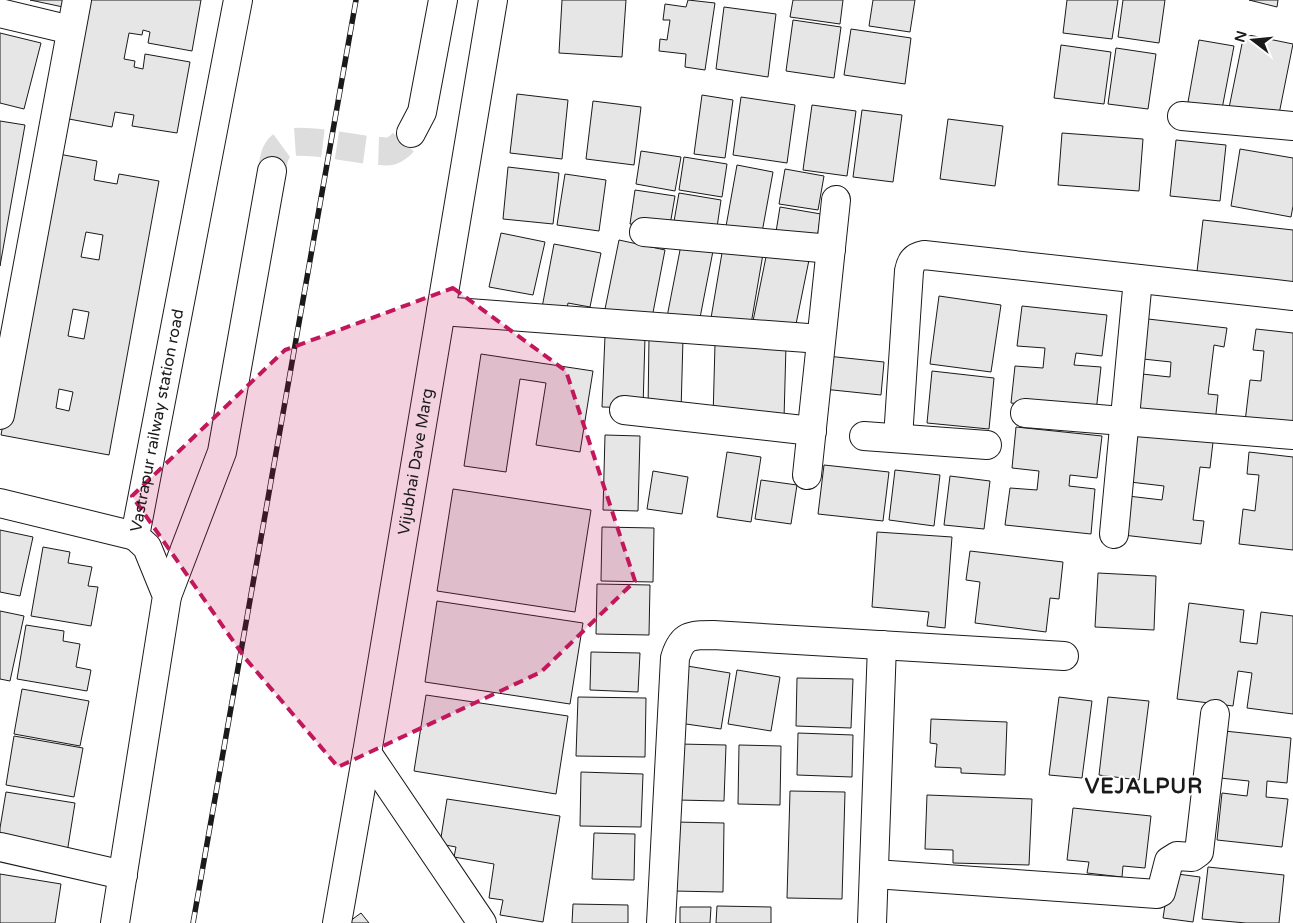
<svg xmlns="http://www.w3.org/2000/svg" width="1293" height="923" font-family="'Varela Round',sans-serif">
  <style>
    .building { fill: #e6e6e6; stroke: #1a1a1a; fill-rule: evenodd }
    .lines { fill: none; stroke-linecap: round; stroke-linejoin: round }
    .minor-tunnel { stroke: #ddd; stroke-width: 28; stroke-dasharray: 28 14; stroke-linecap: butt }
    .minor-casing { stroke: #1a1a1a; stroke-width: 30 }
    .minor { stroke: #fff; stroke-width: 28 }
    .rail-casing { stroke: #1a1a1a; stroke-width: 5.5 }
    .rail { stroke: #fff; stroke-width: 4; stroke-dasharray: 11; stroke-linecap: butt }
    .marked { fill: #c2185b; fill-opacity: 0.2; stroke: #c2185b; stroke-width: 4; stroke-dasharray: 10 6; stroke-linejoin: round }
    .labels { text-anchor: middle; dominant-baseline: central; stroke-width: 4; stroke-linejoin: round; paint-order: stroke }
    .street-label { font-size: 16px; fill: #1a1a1a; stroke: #fff }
    .district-label { font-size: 21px; font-weight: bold; letter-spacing: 1px; fill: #1a1a1a; stroke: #fff }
  </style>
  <rect width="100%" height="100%" fill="#fff"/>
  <!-- building -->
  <g class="building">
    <path d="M30,0H64L63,7Z"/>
    <path d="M90,0H201L192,51L148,43L150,32L143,30L142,35L129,33L124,59L135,61L134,67L143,69L145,54L190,62L177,133L132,126L134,115L115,112L112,127L69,119Z"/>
    <path d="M562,0H626L622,57L559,53Z"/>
    <path d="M688,0L715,3L705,70L685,67L686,54L659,51L660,39L667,40L670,20H663L665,4L686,7Z"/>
    <path d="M793,0H843L840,24L790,17Z"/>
    <path d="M873,0H915L910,32L869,26Z"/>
    <path d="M1067,0H1118L1112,39L1063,33Z"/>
    <path d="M1123,0H1165L1159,43L1118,37Z"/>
    <path d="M1249,0H1278L1277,7Z"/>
    <path d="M724,7L776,14L768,77L716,69Z"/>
    <path d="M793,20L841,27L834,78L786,71Z"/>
    <path d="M851,29L911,38L905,84L844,75Z"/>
    <path d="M0,33L41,43L24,109L0,103Z"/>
    <path d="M1244,34L1293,44L1278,119L1229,108Z"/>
    <path d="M1199,40L1234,46L1222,109L1188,102Z"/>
    <path d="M1061,45L1111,52L1104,104L1054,98Z"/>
    <path d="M1116,48L1156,54L1148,109L1108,104Z"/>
    <path d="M517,94L568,100L562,159L510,153Z"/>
    <path d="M702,95L733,100L725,158L694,154Z"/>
    <path d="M741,97L795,105L787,163L733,155Z"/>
    <path d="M593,101L641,107L634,165L586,159Z"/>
    <path d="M812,105L856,111L847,176L803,170Z"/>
    <path d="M862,110L902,115L893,182L853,177Z"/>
    <path d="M948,119L1003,126L995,186L940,179Z"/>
    <path d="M0,121L25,125L0,266Z"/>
    <path d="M1062,133L1143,139L1139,191L1058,185Z"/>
    <path d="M1176,140L1226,145L1220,201L1170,196Z"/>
    <path d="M1240,149L1293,158V206L1291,217L1231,206Z"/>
    <path d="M641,151L681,157L675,191L636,184Z"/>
    <path d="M53,153L97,161L94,180L117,184L119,174L159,181L109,455L1,435ZM86,232L103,235L99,260L81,257ZM73,309L89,312L84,339L68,336ZM59,389L73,392L69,411L56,408Z"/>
    <path d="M684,157L727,164L722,197L679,190Z"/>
    <path d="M737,165L773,172L761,238L725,232Z"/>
    <path d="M508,167L559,173L553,224L503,219Z"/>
    <path d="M785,169L824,176L818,210L779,204Z"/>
    <path d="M565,174L606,180L599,231L557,225Z"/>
    <path d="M635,190L675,196L669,231L630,224Z"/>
    <path d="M679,193L721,200L716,234L673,227Z"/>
    <path d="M780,207L821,214L816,245L775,238Z"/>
    <path d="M1203,220L1293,230V291L1196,280Z"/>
    <path d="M501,233L545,242L533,295L489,287Z"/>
    <path d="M619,240L665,250L651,323L604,314Z"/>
    <path d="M554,244L601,253L590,307L568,303L565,319L541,313Z"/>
    <path d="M681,245L713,251L698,328L666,322Z"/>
    <path d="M723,247L763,254L750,330L710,324Z"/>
    <path d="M767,252L809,260L794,334L752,326Z"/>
    <path d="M939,296L1001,305L991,372L930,364Z"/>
    <path d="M1022,306L1107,315L1102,356L1076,353L1074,365L1101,367L1096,412L1011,403L1015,366L1043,368L1045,348L1017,346Z"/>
    <path d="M1148,319L1227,328L1224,347L1214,345L1208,394L1218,395L1215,423L1136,414L1142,374L1170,377L1171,362L1143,359Z"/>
    <path d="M1256,329L1293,333V428L1245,422L1250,380L1261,381L1264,351L1253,350Z"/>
    <path d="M605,336L645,337L643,408L602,407Z"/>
    <path d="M649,337L683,338L681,412L648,411Z"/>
    <path d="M715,344L786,345L784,419L713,418Z"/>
    <path d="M481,354L593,371L580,452L536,445L546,383L520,379L506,472L464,466Z"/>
    <path d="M827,356L884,362L881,395L823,389Z"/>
    <path d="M932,371L994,378L989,429L927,423Z"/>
    <path d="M1016,427L1102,436L1097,478L1070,475L1069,486L1095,489L1091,534L1005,525L1010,488L1037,490L1039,471L1012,468Z"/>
    <path d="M1136,433L1213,442L1210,468L1200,467L1193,520L1204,521L1201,544L1123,535L1128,496L1162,500L1164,486L1130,482Z"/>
    <path d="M605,435L640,436L638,511L603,510Z"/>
    <path d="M727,452L761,457L751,522L717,517Z"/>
    <path d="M1249,452L1293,457V550L1239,544L1243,509L1255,511L1259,475L1247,474Z"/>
    <path d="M824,465L889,472L883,521L818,514Z"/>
    <path d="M895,470L940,475L934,526L889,520Z"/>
    <path d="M653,471L688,477L682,514L647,509Z"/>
    <path d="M950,476L990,481L984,529L944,525Z"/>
    <path d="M761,480L797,485L791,524L755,519Z"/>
    <path d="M453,489L591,510L575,612L437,591Z"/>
    <path d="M602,527L654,528L653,582L601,581Z"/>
    <path d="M0,530L33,537L20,596L0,592Z"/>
    <path d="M877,532L952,537L945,628L927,626L929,612L872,607Z"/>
    <path d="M43,547L70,552L68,563L92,567L88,586L98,587L91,626L31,616Z"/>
    <path d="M970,551L1063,562L1059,599L1050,598L1046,632L975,623L980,582L966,580Z"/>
    <path d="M1098,573L1156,576L1154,630L1095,627Z"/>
    <path d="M597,584L650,585L649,635L596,634Z"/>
    <path d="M437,601L583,623L570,704L425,682Z"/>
    <path d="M1189,603L1244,610L1240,642L1257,644L1261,612L1293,616V714L1247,708L1252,673L1238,671L1233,706L1177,699Z"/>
    <path d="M0,611L24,616L10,681L0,679Z"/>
    <path d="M26,625L64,631L63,641L80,644L76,667L91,670L87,691L17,679Z"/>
    <path d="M591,652L640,653L638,692L590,690Z"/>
    <path d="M687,666L730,673L721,729L679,723Z"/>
    <path d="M737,670L780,677L771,731L728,724Z"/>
    <path d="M797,678L853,679L851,728L796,726Z"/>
    <path d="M22,689L89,701L80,746L14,734Z"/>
    <path d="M426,695L568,716L556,794L414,771Z"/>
    <path d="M578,697L646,698L645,757L576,756Z"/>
    <path d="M1059,697L1092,701L1082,778L1049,775Z"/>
    <path d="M1108,697L1149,701L1139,780L1099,775Z"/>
    <path d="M931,719L1007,722L1005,775L961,773V768L935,767L937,744L930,743Z"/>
    <path d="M1215,730L1291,738L1287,783L1267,781L1266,797L1288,799L1282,847L1217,840L1222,793L1247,796L1249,781L1210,777Z"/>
    <path d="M798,733L853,735L852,777L797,775Z"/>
    <path d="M14,736L83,748L74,797L6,785Z"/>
    <path d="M679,744L726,745L724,801L677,800Z"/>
    <path d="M739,745L781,746L780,805L738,804Z"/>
    <path d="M581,772L643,774L641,827L580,826Z"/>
    <path d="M790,791L845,792L842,899L787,898Z"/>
    <path d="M6,792L75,803L67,853L0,842V828Z"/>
    <path d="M927,795L1032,799L1029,865L953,863V850L925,849Z"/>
    <path d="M447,799L560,816L543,922L500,915L503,900L489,898L494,864L454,857L456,847L440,844Z"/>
    <path d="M1073,808L1151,816L1145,868L1123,866L1122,877L1087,873L1089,862L1067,860Z"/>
    <path d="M675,822L724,823L723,892L673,891Z"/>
    <path d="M594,833L635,834L634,880L592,879Z"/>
    <path d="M1208,867L1284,875L1279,923H1246L1202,919Z"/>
    <path d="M1170,873L1200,877L1193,922L1163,918Z"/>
    <path d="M0,874L61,884L55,923H0Z"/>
    <path d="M573,904L628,905V923H572Z"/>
    <path d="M717,906L771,907V923H716Z"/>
    <path d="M680,907H711L710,923H680Z"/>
    <path d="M361,913L369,923H350V921Z"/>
  </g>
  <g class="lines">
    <!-- minor-tunnel -->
    <path class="minor-tunnel" d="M272,171C273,163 274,152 281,146C295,134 359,151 380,151C383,151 388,152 391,151C400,148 405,140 411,133"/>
    <!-- minor casing -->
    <g class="minor-casing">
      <g id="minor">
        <path d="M0,13L71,30"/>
        <path d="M1182,116L1293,126"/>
        <path d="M411,133L422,112L443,0"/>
        <path d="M644,232L831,249"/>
        <path d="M441,311L821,339"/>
        <path d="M624,410L812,431"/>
        <path d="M1025,413L1293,435"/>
        <path d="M0,415L77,0"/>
        <path d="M864,436L987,445"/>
        <path d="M898,438L909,271C911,261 914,257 924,255L1293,296"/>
        <path d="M807,475L836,200"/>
        <path d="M0,503L135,536"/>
        <path d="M1114,534L1138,279"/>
        <path d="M167,596L222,452L272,171"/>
        <path d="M367,753L482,923"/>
        <path d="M0,847L123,875"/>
        <path d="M875,874L1157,894L1161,892L1169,861L1177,856L1192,857L1199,852L1215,714"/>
        <path id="s1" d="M115,923L167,596L147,547L135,536L238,0"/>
        <path id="s2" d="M337,923L367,753L493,0"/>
        <path d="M661,923L675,658C682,635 690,635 713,635L1064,656"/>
        <path d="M872,923L882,645"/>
      </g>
    </g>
    <!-- minor -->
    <use href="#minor" class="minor"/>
    <!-- rail casing -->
    <g class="rail-casing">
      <path id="rail" d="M193,923L356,0"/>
    </g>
    <!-- rail -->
    <use href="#rail" class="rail"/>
  </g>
  <!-- marked area -->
  <path class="marked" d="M453,288L566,371L635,581L541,672L338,767L245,658L132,496L285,350Z"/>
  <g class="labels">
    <!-- street labels -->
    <g class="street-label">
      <text stroke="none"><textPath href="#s1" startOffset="518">Vastrapur railway station road</textPath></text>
      <text stroke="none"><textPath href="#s2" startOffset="468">Vijubhai Dave Marg</textPath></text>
    </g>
    <!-- district labels -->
    <g class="district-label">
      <text x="1144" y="786">VEJALPUR</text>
    </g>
  </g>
  <!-- north arrow -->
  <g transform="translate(1253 40) rotate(286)" stroke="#ffffff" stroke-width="4" paint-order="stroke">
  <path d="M0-4L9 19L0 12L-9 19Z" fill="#1a1a1a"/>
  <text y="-8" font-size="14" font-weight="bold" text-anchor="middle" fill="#1a1a1a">N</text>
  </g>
</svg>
